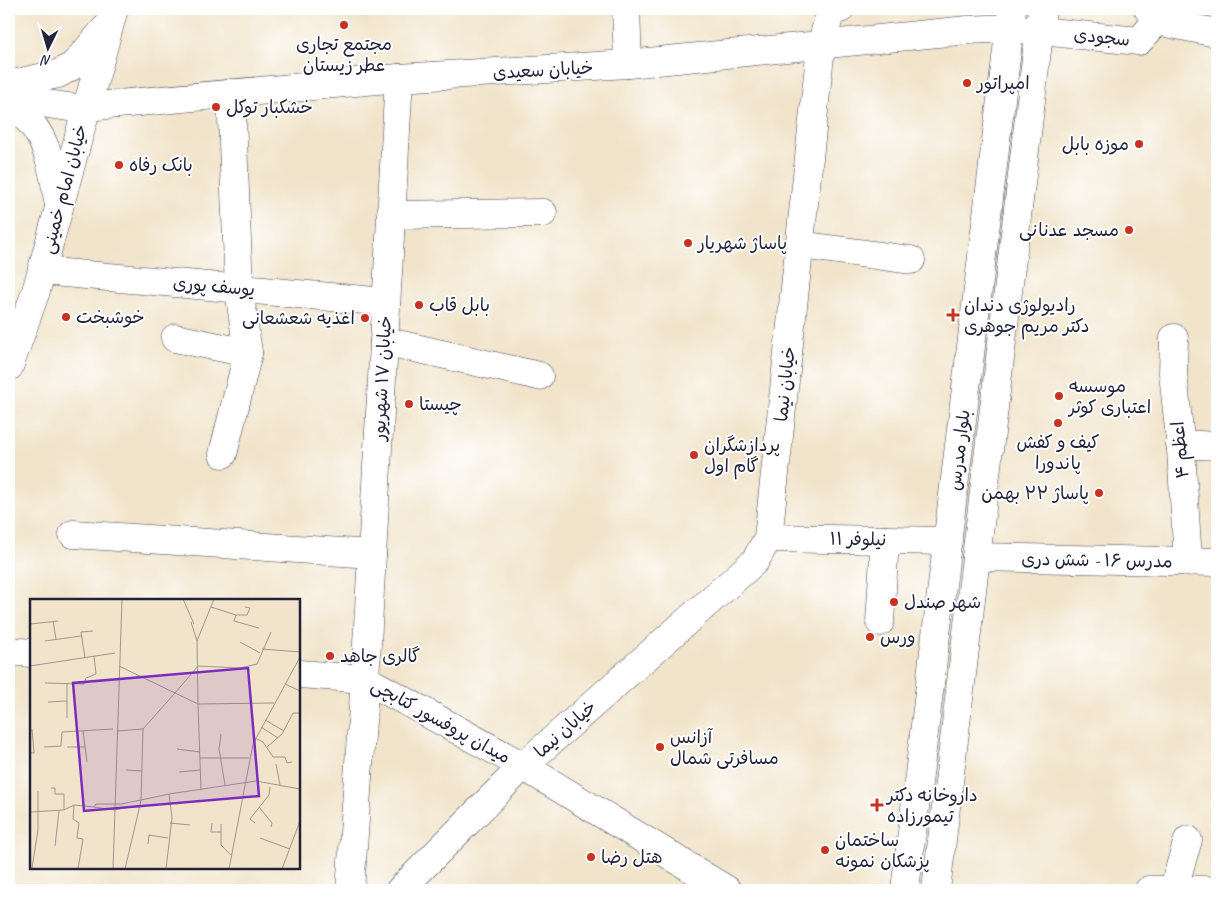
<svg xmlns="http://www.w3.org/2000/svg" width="1226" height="899" font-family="Caveat,'Playpen Sans Arabic',sans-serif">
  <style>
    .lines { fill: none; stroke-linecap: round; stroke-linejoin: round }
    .minor-casing { stroke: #413f50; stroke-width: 29 }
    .major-casing { stroke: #413f50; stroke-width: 29 }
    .minor { stroke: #fff; stroke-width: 28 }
    .major { stroke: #fff; stroke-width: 28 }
    .poi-dot { fill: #c8321e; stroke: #fff; stroke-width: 2 }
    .labels { text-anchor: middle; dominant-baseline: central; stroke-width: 4; stroke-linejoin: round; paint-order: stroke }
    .street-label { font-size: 18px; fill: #22223b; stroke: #fff }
    .poi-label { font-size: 18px; fill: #22223b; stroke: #fff; text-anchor: start }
    .inset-road { fill: none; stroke: #9e9691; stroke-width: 1 }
    .view { fill: #7b2cbf; fill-opacity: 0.15; stroke: #7b2cbf; stroke-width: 2.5 }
    .inset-edge { fill: none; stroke: #22223b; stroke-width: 2.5 }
  </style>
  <rect width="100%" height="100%" fill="#fff"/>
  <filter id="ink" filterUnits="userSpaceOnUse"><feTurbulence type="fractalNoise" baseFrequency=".02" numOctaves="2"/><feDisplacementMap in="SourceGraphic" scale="10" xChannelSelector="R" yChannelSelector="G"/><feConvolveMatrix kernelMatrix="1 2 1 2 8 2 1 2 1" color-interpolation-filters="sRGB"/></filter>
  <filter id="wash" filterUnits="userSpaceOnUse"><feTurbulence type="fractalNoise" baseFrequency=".0096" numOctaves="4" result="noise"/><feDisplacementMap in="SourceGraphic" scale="20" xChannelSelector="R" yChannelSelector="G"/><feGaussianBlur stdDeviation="1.12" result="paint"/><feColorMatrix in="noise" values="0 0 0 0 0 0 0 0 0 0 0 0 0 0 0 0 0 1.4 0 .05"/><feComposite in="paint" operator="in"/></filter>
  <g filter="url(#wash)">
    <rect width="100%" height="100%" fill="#f1e4ca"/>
  </g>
  <g filter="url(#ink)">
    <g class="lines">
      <!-- minor casing -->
      <g class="minor-casing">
        <g id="minor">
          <path d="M626,9L628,64"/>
          <path d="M1157,21L1217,33"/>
          <path d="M391,215L543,213"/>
          <path d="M800,245L911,260"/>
          <path d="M42,271L386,302"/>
          <path d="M175,338L248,353"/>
          <path d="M1174,338L1173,373L1181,449L1188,562"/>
          <path d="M384,341L539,376"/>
          <path d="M1180,444L1217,446"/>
          <path d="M223,454L248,353L239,289L231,93"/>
          <path d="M73,534L372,554"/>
          <path d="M768,538L948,541"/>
          <path d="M976,557L1217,562"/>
          <path d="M880,622L885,540"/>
          <path d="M9,651L31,653"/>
          <path d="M299,674L365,679"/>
          <path d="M727,890L523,766L755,561L768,538L821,46"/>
          <path d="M1149,890H1207"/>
          <path d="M1173,890L1188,840"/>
        </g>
      </g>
      <!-- major casing -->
      <g class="major-casing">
        <g id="major">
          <path d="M821,46L831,10L840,9"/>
          <path d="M17,83L58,74L74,65L105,29"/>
          <path d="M9,107L34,102L75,108L399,78L628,64L968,30L1010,28L1139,41L1157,21L1148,9"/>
          <path d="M11,108C17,112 25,116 30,122C48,142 54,174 58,200"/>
          <path d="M9,367L36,291L114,9"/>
          <path d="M365,679L399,78"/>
          <path d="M350,890L365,679L523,766L400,890"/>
          <path d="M905,890L1012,9"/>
          <path d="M936,890L1042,9"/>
        </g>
      </g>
      <!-- minor -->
      <use href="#minor" class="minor"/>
      <!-- major -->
      <use href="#major" class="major"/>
    </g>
  </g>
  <!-- markers -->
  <g class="poi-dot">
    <circle cx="344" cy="25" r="5"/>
    <circle cx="967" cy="83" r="5"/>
    <circle cx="216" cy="107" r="5"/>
    <circle cx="1139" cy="144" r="5"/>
    <circle cx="119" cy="165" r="5"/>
    <circle cx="1129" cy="230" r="5"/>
    <circle cx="688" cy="243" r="5"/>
    <circle cx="419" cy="305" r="5"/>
    <path d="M950.5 307.5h5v5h5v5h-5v5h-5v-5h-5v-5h5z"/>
    <circle cx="66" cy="317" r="5"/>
    <circle cx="365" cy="318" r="5"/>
    <circle cx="1059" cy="396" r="5"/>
    <circle cx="409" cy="404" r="5"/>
    <circle cx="1058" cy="423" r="5"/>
    <circle cx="694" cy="455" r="5"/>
    <circle cx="1099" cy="493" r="5"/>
    <circle cx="894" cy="602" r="5"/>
    <circle cx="870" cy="637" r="5"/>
    <circle cx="330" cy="656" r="5"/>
    <circle cx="660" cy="747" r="5"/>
    <path d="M874.5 797.5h5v5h5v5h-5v5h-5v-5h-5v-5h5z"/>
    <circle cx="825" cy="850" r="5"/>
    <circle cx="591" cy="857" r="5"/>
  </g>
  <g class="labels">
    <!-- street labels -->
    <g class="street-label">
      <text transform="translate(1102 37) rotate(6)">سجودی</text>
      <text transform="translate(543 70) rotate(-3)">خیابان سعیدی</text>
      <text transform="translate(64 189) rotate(-75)">خیابان امام خمینی</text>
      <text transform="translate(214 286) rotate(5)">یوسف پوری</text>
      <text transform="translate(382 378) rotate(-87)">خیابان ۱۷ شهریور</text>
      <text transform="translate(785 384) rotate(-84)">خیابان نیما</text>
      <text transform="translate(959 450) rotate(-83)">بلوار مدرس</text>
      <text transform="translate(1180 450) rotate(-95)">اعظم ۴</text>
      <text transform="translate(858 539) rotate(1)">نیلوفر ۱۱</text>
      <text transform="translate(1097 560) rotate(1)">مدرس ۱۶ - شش دری</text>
      <text transform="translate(441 721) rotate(29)">میدان پروفسور کتابچی</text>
      <text transform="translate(565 729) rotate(-42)">خیابان نیما</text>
    </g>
    <!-- poi labels -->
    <g class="poi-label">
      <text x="344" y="44" text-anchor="middle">مجتمع تجاری<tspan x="344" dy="21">عطر زیستان</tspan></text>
      <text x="977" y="83">امپراتور</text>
      <text x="226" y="107">خشکبار توکل</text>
      <text x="1129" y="144" text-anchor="end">موزه بابل</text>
      <text x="129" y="165">بانک رفاه</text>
      <text x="1119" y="230" text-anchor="end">مسجد عدنانی</text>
      <text x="698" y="243">پاساژ شهریار</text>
      <text x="429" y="305">بابل قاب</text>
      <text x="964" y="305">رادیولوژی دندان<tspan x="964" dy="21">دکتر مریم جوهری</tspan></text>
      <text x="76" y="317">خوشبخت</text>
      <text x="355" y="318" text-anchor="end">اغذیه شعشعانی</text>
      <text x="1069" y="386">موسسه<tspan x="1069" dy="21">اعتباری کوثر</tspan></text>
      <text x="419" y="404">چیستا</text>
      <text x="1058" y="442" text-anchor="middle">کیف و کفش<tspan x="1058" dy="21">پاندورا</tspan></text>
      <text x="704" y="445">پردازشگران<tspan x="704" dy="21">گام اول</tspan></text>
      <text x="1089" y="493" text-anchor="end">پاساژ ۲۲ بهمن</text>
      <text x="904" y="602">شهر صندل</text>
      <text x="880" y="637">ورس</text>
      <text x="340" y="656">گالری جاهد</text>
      <text x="670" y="737">آزانس<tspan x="670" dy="21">مسافرتی شمال</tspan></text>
      <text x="887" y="795">داروخانه دکتر<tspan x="887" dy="21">تیمورزاده</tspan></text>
      <text x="835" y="840">ساختمان<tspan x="835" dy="21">پزشکان نمونه</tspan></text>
      <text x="601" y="857">هتل رضا</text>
    </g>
  </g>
  <!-- overview -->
  <g transform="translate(30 599)">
    <rect width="270" height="270" fill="#f1e4ca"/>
    <path class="inset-road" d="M153,0L164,25M181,8L206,16L204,22L229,29M206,16H217L220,9L215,8M23,22L26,40M161,23L167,42L168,105L145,94L168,67M0,25L28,22M15,42L51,37M167,42L184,0M210,43L230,54M232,50L270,53M55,59L51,33L63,32M0,67L85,54M89,67L145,94L113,130L111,201M168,67L210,69L227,65L241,33M15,84L54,85L56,79L66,75L64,57M255,85L270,92M18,103L37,102M168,105L244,104M168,105L171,191M37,119V85M235,121L254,132M231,128L248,139M53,132L57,163M87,132L113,130M191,135L189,150L195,186M225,139L233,143L243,158H255L257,164L262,163M14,148L31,147L32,133L83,130M37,148H55M237,148L252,135L263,114H269M147,150L170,153M0,154H4L2,130M170,159H219M246,165L250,186M96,171L112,172M149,173L170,171M21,189H25V195H34V211M111,201L110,206L84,211L64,208L66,205H91L111,201L139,195L226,182L270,190M44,206L43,220L49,224L47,239L53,240L48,270M229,208L242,224L241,228M0,213L34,211L44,206L64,208M140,224L160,226M182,224L181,233H191M225,224L220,220L239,196L240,188M191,225V246L201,256M230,239L260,250M118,245L119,236L138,239M25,247L29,212M2,269L8,231V192M83,270L92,0M95,270L110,206M136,270L142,219L139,195M199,270L223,145L270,58M252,270L270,222"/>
    <path class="view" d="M218,69L229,197L54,212L43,84Z"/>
    <rect width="270" height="270" class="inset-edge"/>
  </g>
  <!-- margin -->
  <rect width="1226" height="899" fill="none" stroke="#fff" stroke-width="30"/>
  <!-- north arrow -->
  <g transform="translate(48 48) rotate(185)" stroke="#ffffff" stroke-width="4" paint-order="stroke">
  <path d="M0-4L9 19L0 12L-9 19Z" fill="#22223b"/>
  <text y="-8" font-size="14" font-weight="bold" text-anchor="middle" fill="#22223b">N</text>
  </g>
</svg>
